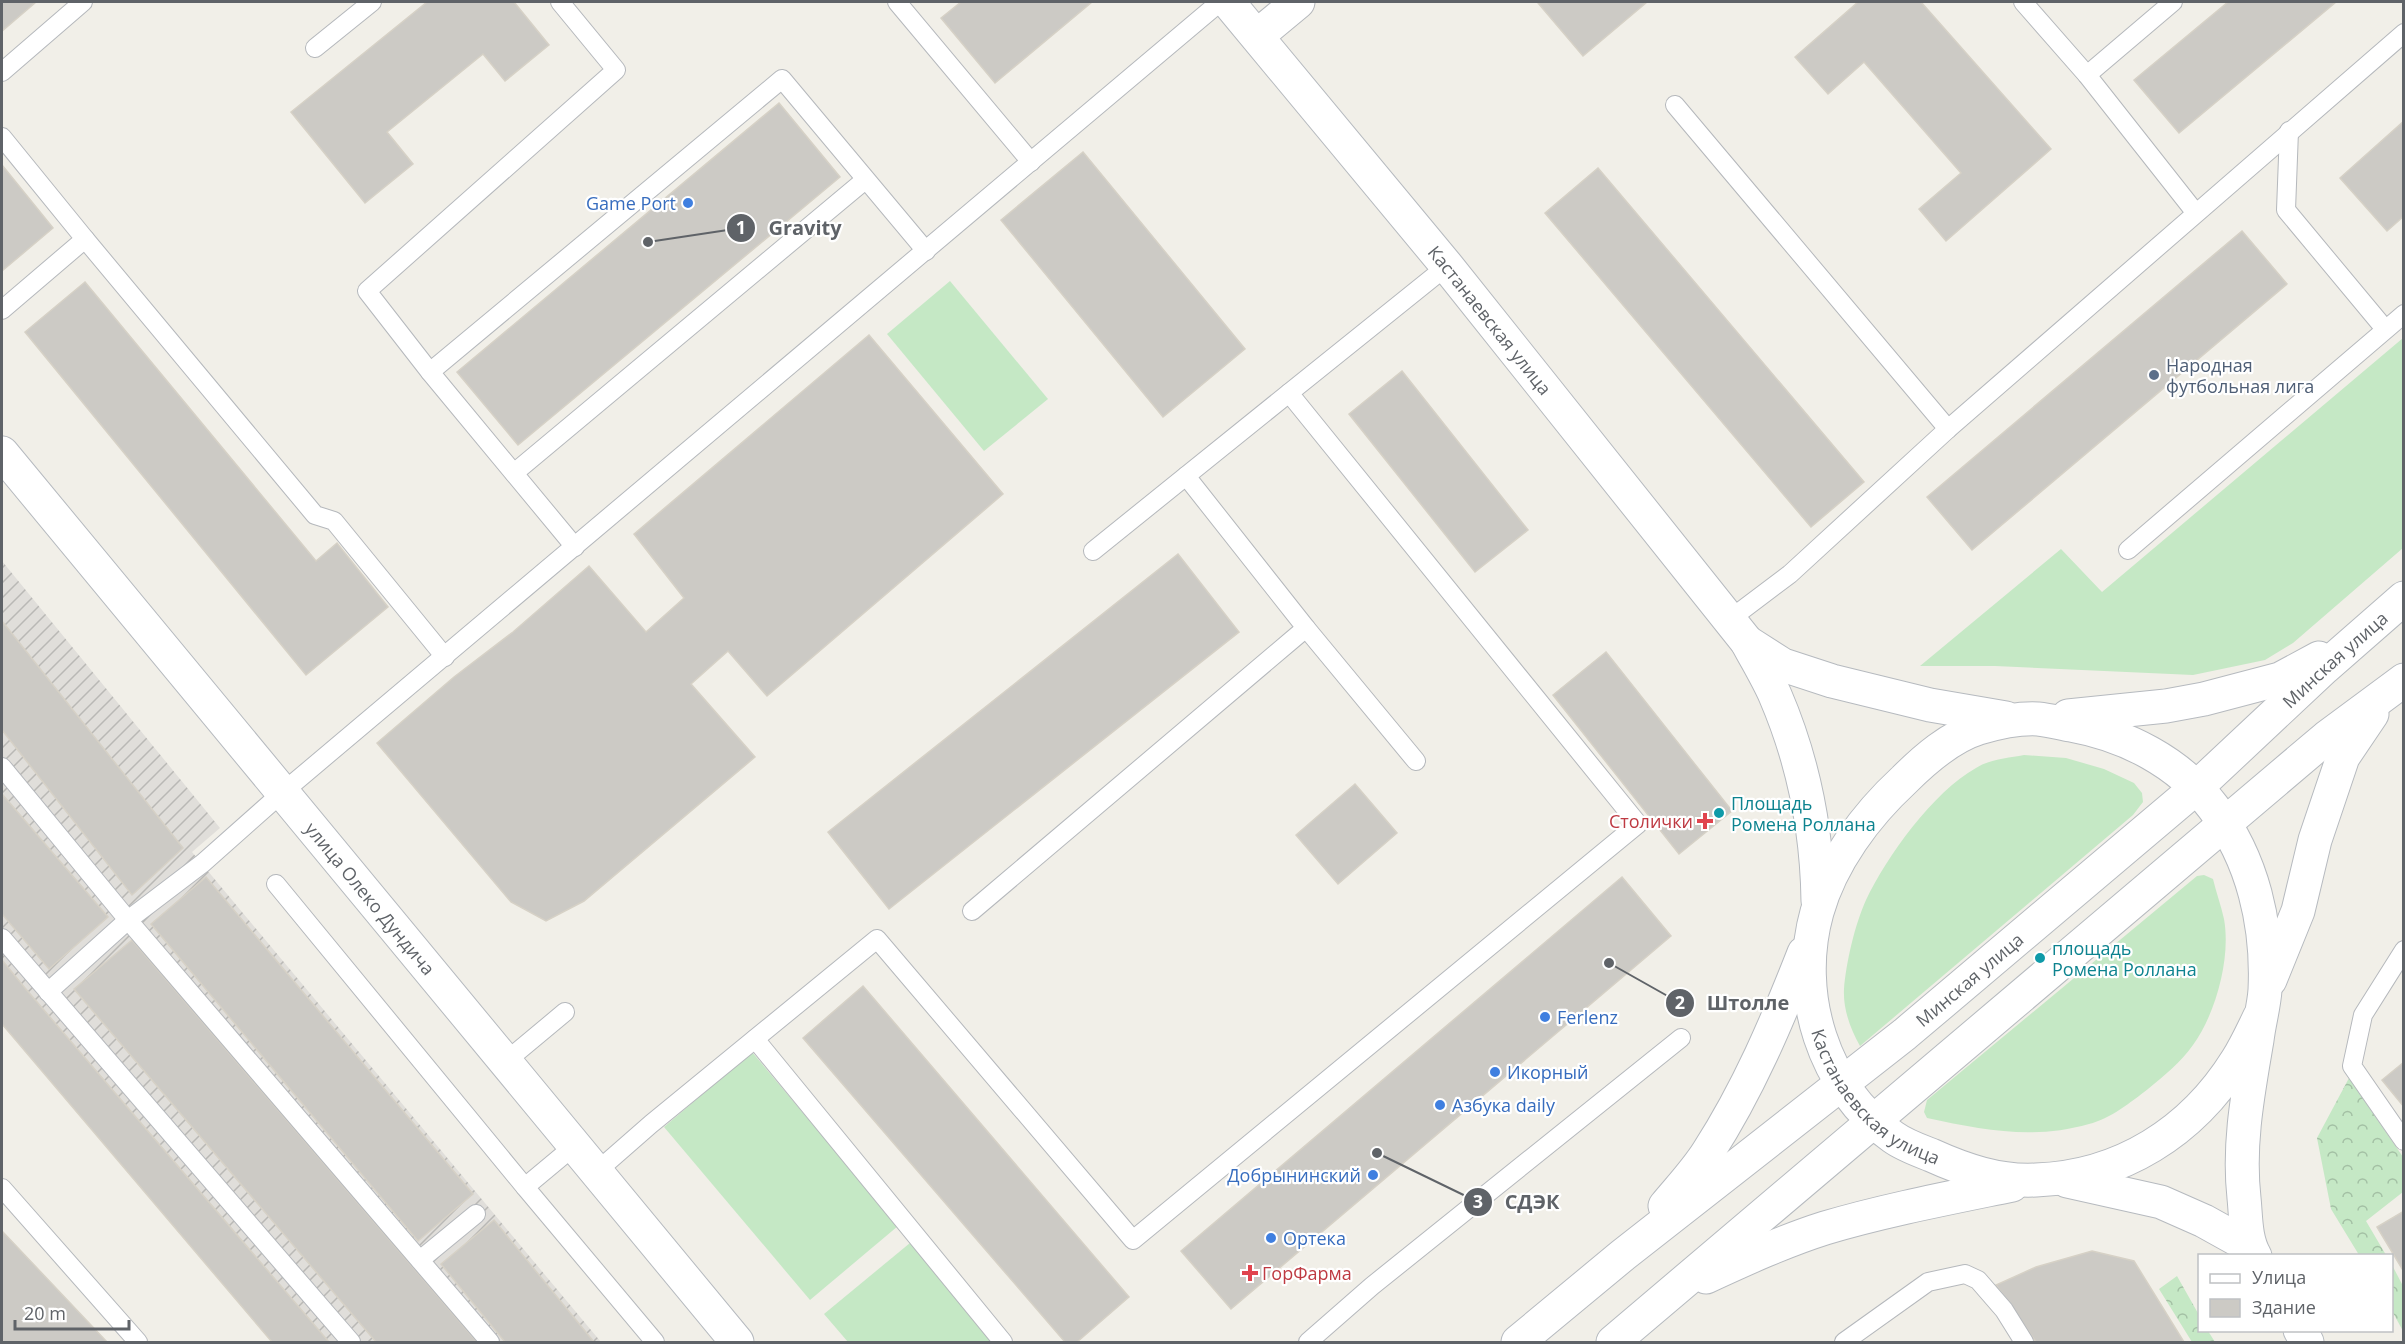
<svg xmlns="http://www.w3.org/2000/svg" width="2405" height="1344" font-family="'Open Sans',sans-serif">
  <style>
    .industrial { fill: url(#industrial-furrows) }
    .grass { fill: #c5e8c5 }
    .forest { fill: url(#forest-crowns) }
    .building { fill: #cccac5; stroke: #d6d1c6; stroke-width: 1.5 }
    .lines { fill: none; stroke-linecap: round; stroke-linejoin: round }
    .lane-casing { stroke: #b5b8bc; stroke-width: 20 }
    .street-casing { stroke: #b5b8bc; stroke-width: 35 }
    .secondary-casing { stroke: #b6babf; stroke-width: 35 }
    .lane { stroke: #fff; stroke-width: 18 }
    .street { stroke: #fff; stroke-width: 33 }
    .secondary { stroke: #fff; stroke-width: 33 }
    .shop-dot { fill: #3f7fe0; stroke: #fff; stroke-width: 2 }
    .service-dot { fill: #5c6f8a; stroke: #fff; stroke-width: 2 }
    .culture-dot { fill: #0f9aa8; stroke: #fff; stroke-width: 2 }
    .health-dot { fill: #e0444e; stroke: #fff; stroke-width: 2 }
    .labels { text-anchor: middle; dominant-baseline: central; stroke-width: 4.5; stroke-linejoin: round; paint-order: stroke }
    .shop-label { font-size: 18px; fill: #366cbe; stroke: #fff; text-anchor: start }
    .street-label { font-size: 18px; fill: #5f6368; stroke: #fff }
    .service-label { font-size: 18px; fill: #4e5e75; stroke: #fff; text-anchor: start }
    .culture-label { font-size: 18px; fill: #0d838f; stroke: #fff; text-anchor: start }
    .health-label { font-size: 18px; fill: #be3a42; stroke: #fff; text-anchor: end }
    .leader { fill: none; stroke: #5f6368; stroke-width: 2 }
    .callout-dot { fill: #5f6368; stroke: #fff; stroke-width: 2 }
    .mark-label { font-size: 18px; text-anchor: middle; font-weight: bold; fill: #fff }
    .callout-label { font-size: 20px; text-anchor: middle; font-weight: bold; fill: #5f6368; stroke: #fff; stroke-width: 4.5; stroke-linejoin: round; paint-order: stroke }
  </style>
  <defs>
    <pattern id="industrial-furrows" width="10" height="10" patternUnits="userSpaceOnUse" patternTransform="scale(1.5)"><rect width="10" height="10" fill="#e0deda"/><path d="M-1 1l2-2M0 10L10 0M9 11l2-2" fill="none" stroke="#b9b8b5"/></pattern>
    <pattern id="forest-crowns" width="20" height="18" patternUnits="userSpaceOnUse" patternTransform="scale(1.5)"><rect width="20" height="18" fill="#c5e8c5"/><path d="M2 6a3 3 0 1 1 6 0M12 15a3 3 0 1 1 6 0" fill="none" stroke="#a3c0a4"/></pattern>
  </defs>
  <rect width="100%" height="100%" fill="#f1efe8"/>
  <!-- industrial -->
  <path class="industrial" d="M2,561L220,828L192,852L601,1342H272L2,1024Z"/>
  <!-- grass -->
  <g class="grass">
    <path d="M950,281L1048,399L984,451L887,334Z"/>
    <path d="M2403,338V548L2293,643L2265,660L2193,675L1995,666H1920L2061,549L2102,592Z"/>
    <path d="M2024,755L2066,758L2104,769L2134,783L2142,793L2143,802L2133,815L1860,1046C1850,1028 1843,1009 1844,989C1846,963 1855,924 1866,900C1887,856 1933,792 1976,768C1990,759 2008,758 2024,755Z"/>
    <path d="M2204,875L2213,879C2216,892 2221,905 2224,919C2231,958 2216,1013 2193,1045C2181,1062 2164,1076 2148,1089C2131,1102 2110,1119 2089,1124C2033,1140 1983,1130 1927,1118L1924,1112L1927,1100L2197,876Z"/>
    <path d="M752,1052L898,1226L810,1300L664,1127Z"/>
    <path d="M910,1243L992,1342H848L824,1314Z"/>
  </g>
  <!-- forest -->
  <g class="forest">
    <path d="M2349,1078L2403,1157V1192L2366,1221L2386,1255H2359L2331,1209L2317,1138Z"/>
    <path d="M2392,1265L2403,1286V1331L2392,1311Z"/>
    <path d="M2177,1276L2199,1315L2200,1330L2208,1331L2215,1342H2192L2159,1289Z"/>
  </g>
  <!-- building -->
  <g class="building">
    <path d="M2,2H36L2,31Z"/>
    <path d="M427,2H514L549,45L505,81L483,54L387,132L413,164L365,203L291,112Z"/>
    <path d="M961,2H1092L995,83L941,18Z"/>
    <path d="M1540,2H1647L1583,56L1538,3Z"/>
    <path d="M1858,2H1921L2051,149L1946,241L1919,209L1961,173L1864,62L1828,94L1795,57Z"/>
    <path d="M2228,2H2336L2179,133L2134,80Z"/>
    <path d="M779,103L840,177L518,445L457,372Z"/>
    <path d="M2404,121V216L2387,231L2340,178Z"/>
    <path d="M1083,152L1245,349L1163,417L1001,220Z"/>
    <path d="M2,165L53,228L2,271Z"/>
    <path d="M1598,168L1864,482L1811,527L1545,213Z"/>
    <path d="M2242,231L2287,284L1972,550L1927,497Z"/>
    <path d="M85,282L316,561L337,543L388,607L306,675L25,332Z"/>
    <path d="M869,335L1003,494L767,696L728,651L691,684L755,757L584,901L546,921L511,902L377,743L454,677L513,632L589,566L646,632L684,598L634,534Z"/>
    <path d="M1402,371L1528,530L1475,572L1349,414Z"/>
    <path d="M1178,554L1239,632L889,909L828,832Z"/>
    <path d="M2,621L183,848L132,895L2,730Z"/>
    <path d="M1606,652L1732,811L1679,854L1553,695Z"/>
    <path d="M1355,784L1397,833L1338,884L1296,835Z"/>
    <path d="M2,794L108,917L49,969L2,914Z"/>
    <path d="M206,877L473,1194L418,1241L151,924Z"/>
    <path d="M1622,877L1671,936L1231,1309L1181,1251Z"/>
    <path d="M132,940L477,1342H376L74,989Z"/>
    <path d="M2,960L25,988L329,1342H272L2,1024Z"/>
    <path d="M863,986L1129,1297L1077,1342H1065L803,1038Z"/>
    <path d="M2404,1062V1107L2382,1080Z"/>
    <path d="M2404,1211V1272L2377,1227Z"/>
    <path d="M494,1220L594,1342H505L441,1264Z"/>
    <path d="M2,1231L107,1342H2Z"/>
    <path d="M2092,1251L2134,1261L2184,1342H2036L1996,1285L2036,1267Z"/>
  </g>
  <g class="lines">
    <!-- lane casing -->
    <g class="lane-casing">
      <g id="lane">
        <path d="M897,2L1031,162"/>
        <path d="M2023,2L2087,75L2195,212"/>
        <path d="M315,48L372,2"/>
        <path d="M2,72L83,2"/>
        <path d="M2087,75L2173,2"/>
        <path d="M1675,105L1948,429"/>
        <path d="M2289,131L2286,210L2385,329"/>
        <path d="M2,137L85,239L2,310"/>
        <path d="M85,239L315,515L334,521L445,657"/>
        <path d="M430,372L367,291L616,70L560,2"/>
        <path d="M514,473L865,180"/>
        <path d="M575,547L430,372L782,79L926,251"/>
        <path d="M2128,550L2404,314"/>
        <path d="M1093,551L1186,476"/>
        <path d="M1729,620L1790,574L1948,429L2404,33"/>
        <path d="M1306,628L1416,761"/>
        <path d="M2,767L128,920L490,1342"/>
        <path d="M276,884L525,1187"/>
        <path d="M972,911L1306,628L1186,476L1289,393"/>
        <path d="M2,938L351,1342"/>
        <path d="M2404,950L2363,1015L2352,1066L2404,1141"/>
        <path d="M48,992L128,920L203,863L283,792L1220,2"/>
        <path d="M755,1039L1003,1342"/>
        <path d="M505,1062L565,1012"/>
        <path d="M573,1147L525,1187L655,1342"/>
        <path d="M595,1173L651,1124L877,939L1133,1240L1638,824L1289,393L1447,266"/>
        <path d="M2,1188L138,1342"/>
        <path d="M420,1260L476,1214"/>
        <path d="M1308,1342L1372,1286L1681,1038"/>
        <path d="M1844,1342L1928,1282L1965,1274L1978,1280L2004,1310L2024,1342"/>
      </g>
    </g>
    <!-- street casing -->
    <g class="street-casing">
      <path id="street" d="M1257,36L1298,2"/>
    </g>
    <!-- secondary casing -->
    <g class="secondary-casing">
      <g id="secondary">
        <path id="s1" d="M1228,2L1447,266L1747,642C1756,659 1767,677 1775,695C1803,760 1817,830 1818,901"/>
        <path id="s2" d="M2,453L737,1342"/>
        <path d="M1747,642L1783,665L1832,681L1930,705L2006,718"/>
        <path d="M2068,716L2166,706L2204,699L2280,679L2319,658"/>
        <path d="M2270,980L2298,911L2315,840L2343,757L2372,714"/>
        <path d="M2067,1181L2161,1202L2204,1221L2249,1246"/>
        <path d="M1665,1206C1679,1189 1696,1171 1708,1152C1748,1090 1777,1022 1804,953"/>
        <path id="s3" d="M2255,1256C2245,1239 2246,1217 2244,1198C2238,1144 2248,1093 2257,1040C2259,1023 2264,1006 2265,990C2268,925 2253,859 2213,807C2179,762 2126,735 2071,725C2060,723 2049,720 2038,719C2020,718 1996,723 1979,728C1950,737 1925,759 1904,780C1866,815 1831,862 1817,912C1794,994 1823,1088 1893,1137C1904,1145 1918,1150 1931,1155C1964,1170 1999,1182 2036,1180C2121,1177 2192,1132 2237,1060C2246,1046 2253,1030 2260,1016"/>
        <path d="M1706,1277C1745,1259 1784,1241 1825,1228C1886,1210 1949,1198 2012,1185"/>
        <path d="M2300,1330L2307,1342"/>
        <path id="s4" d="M1518,1342L1623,1255L1905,1034L2196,788L2324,668L2404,598"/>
        <path d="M1613,1342L2327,737L2404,680"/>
      </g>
    </g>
    <!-- lane -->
    <use href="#lane" class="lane"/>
    <!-- street -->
    <use href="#street" class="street"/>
    <!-- secondary -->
    <use href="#secondary" class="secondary"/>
  </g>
  <!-- markers -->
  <g class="shop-dot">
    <circle cx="688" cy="203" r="6"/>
    <circle cx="1545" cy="1017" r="6"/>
    <circle cx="1495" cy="1072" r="6"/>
    <circle cx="1440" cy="1105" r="6"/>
    <circle cx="1373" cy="1175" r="6"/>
    <circle cx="1271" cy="1238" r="6"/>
  </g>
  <circle class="service-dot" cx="2154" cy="375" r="6"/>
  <g class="culture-dot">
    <circle cx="1719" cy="813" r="6"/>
    <circle cx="2040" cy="958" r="6"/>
  </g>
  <g class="health-dot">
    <path d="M1702 812h6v6h6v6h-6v6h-6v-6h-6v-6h6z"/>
    <path d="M1247 1264h6v6h6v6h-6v6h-6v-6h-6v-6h6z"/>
  </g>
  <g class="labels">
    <!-- shop labels -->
    <g class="shop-label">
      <text x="676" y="203" text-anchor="end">Game Port</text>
      <text x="1557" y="1017">Ferlenz</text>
      <text x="1507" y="1072">Икорный</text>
      <text x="1452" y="1105">Азбука daily</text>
      <text x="1361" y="1175" text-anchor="end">Добрынинский</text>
      <text x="1283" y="1238">Ортека</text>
    </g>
    <!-- street labels -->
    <g class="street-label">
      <text stroke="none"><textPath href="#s1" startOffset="412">Кастанаевская улица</textPath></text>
      <text stroke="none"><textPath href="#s4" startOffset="1065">Минская улица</textPath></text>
      <text stroke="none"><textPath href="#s2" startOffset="578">улица Олеко Дундича</textPath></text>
      <text stroke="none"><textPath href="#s4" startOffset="579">Минская улица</textPath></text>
      <text stroke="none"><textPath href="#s3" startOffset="1188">Кастанаевская улица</textPath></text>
    </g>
    <!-- service labels -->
    <g class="service-label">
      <text x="2166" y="365">Народная<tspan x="2166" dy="21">футбольная лига</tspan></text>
    </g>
    <!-- culture labels -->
    <g class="culture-label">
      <text x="1731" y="803">Площадь<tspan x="1731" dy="21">Ромена Роллана</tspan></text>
      <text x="2052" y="948">площадь<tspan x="2052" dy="21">Ромена Роллана</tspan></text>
    </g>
    <!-- health labels -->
    <g class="health-label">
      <text x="1693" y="821">Столички</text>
      <text x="1262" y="1273" text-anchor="start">ГорФарма</text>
    </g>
  </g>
  <!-- callouts -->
  <path class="leader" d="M648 242L741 228M1609 963L1680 1003M1377 1153L1478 1202"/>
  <g class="callout-dot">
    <circle cx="648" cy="242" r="6"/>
    <circle cx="1609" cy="963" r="6"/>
    <circle cx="1377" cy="1153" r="6"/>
    <circle cx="741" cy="228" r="15"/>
    <circle cx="1680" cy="1003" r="15"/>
    <circle cx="1478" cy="1202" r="15"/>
  </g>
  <g class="mark-label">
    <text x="741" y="234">1</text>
    <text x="1680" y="1009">2</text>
    <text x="1478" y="1208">3</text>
  </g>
  <g class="callout-label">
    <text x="805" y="235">Gravity</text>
    <text x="1748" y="1010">Штолле</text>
    <text x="1532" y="1209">СДЭК</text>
  </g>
  <!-- border -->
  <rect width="2405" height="1344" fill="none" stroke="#5f6368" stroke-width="6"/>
  <!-- legend -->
  <rect x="2198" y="1254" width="195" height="78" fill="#ffffff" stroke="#bfc1c3" stroke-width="1.5"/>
  <rect x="2210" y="1274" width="30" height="9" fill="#ffffff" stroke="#bfc1c3" stroke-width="1.5"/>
  <text x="2252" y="1284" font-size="18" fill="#5f6368">Улица</text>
  <rect x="2210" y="1299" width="30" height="18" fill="#cccac5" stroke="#bfc1c3" stroke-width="1.5"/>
  <text x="2252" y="1314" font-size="18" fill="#5f6368">Здание</text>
  <!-- scale -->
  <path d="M15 1320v9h114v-9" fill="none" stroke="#5f6368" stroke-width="3"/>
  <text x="24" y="1320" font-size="18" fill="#5f6368" stroke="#ffffff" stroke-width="4.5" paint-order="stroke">20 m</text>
</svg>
